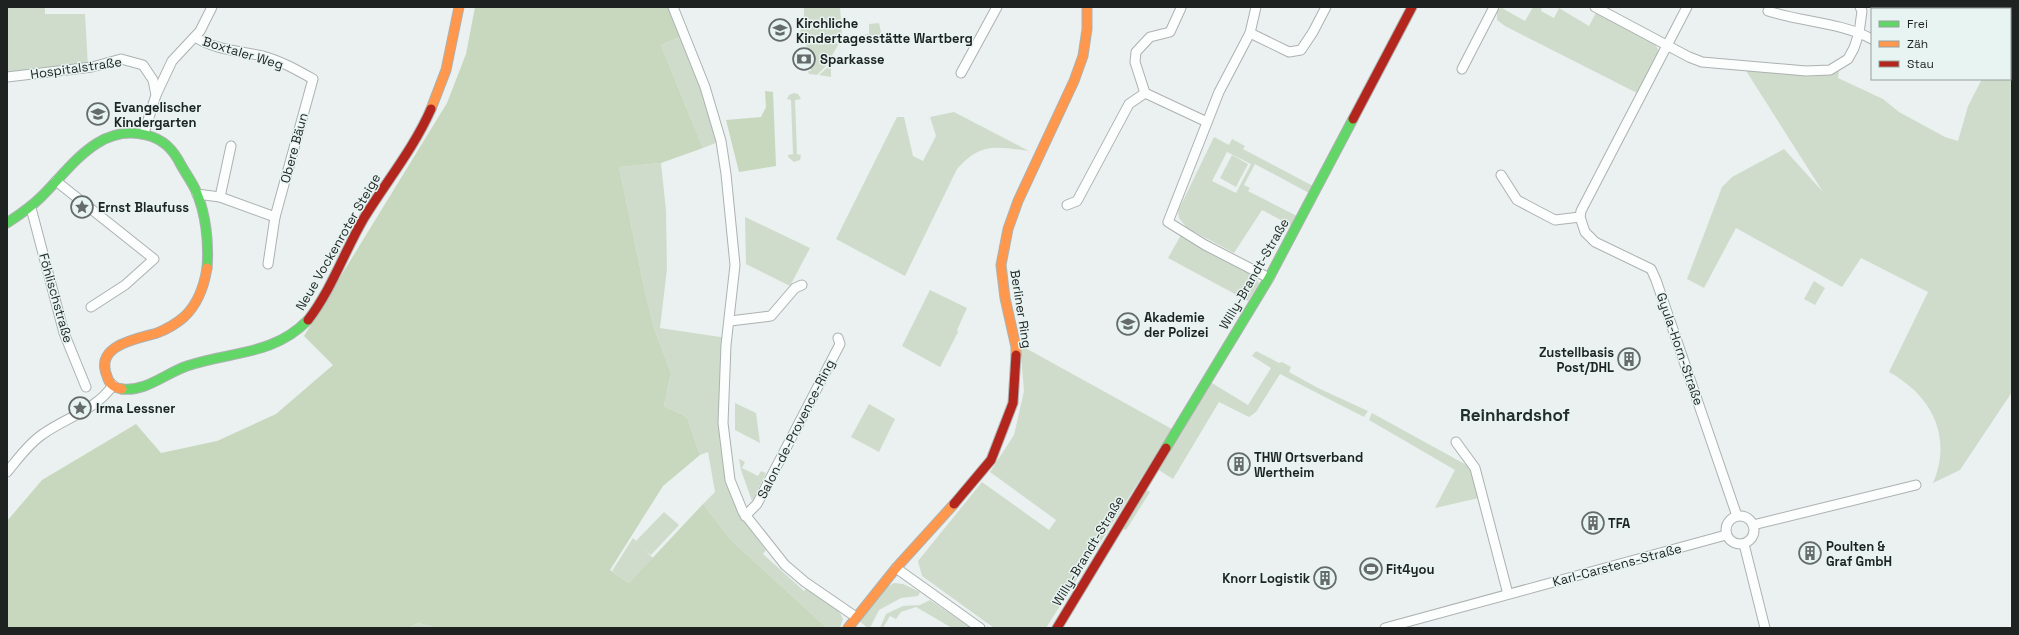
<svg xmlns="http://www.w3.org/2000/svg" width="2019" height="635" font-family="'Space Grotesk',sans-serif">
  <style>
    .green { fill: #d0dccb; fill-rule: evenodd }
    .forest { fill: #c8d8be }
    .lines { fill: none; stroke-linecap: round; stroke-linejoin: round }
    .street-casing { stroke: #acb2b1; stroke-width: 11 }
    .fast-casing { stroke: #acb2b1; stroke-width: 11 }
    .slow-casing { stroke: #acb2b1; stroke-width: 11 }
    .jam-casing { stroke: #acb2b1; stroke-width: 11 }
    .street { stroke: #fcfdfd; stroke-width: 9 }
    .fast { stroke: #63d668; stroke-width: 9 }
    .slow { stroke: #ff974d; stroke-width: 9 }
    .jam { stroke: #b3261e; stroke-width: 9 }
    .labels { text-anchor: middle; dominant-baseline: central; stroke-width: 3; stroke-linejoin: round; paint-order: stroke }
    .poi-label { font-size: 13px; font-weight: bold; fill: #1e2322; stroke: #e7f4f1; text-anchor: start }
    .street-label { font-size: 13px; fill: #1e2322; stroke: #e7f4f1 }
    .district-label { font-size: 17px; font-weight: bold; fill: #232d2b; stroke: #e7f4f1 }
  </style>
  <rect width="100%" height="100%" fill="#eaf1f0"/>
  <!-- green -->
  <g class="green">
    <path d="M7,7H45V14H85L88,67L7,77Z"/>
    <path d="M804,7H840L842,35L839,39L795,43L804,22Z"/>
    <path d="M1533,7H1542L1541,11L1554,18L1559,8L1589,26L1596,13L1654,43L1658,49V56L1639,94L1505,26L1497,20V10L1502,8L1525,21Z"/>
    <path d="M2010,7H2012V392L1960,470L1933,483C1953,436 1931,395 1889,372L1928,292L1861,258L1842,287L1736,228L1704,288L1687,279L1722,187L1732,177L1784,149L1823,192L1743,66L1806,71L1840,65L1838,78L1883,99L1899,112L1945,137L1958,141L1968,106L1982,79H2010Z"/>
    <path d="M879,23L883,41L865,42L864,35L869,34V24Z"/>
    <path d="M682,36L721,141L703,148L661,45Z"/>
    <path d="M835,41L838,45L826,66L817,75L809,74L808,71H811L810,54L808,53L806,43Z"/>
    <path d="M829,66L831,69V77L819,75Z"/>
    <path d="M794,93L798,94L801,99L795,100L797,154L801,155L800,160L794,162L788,157V155L793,154L791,100L787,99L789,95Z"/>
    <path d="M954,112L1029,151C995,147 982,142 957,169L905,276L836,239L897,117H904L913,156L923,161L936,136L930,117Z"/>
    <path d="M1214,137L1229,145L1232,139L1245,146L1243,149L1313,186L1309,193L1255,164L1244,185L1250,188L1248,191L1297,216L1292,226L1262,210L1234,253L1187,228L1179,218L1178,211ZM1227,152L1251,164L1236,193L1212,181Z"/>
    <path d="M1232,155L1248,164L1236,187L1220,178Z"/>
    <path d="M661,163L666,210L667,269L660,328L727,338C724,397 716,462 743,518C749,529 759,540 766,550L763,554L804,591L808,587L840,613L843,619L840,628H827L731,540L703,504L715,492L708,452L700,455L687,417L664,406L671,373L654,328L646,296L619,167Z"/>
    <path d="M745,217L810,248L790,286L746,264Z"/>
    <path d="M1181,235L1255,274L1259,284L1248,301L1168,258Z"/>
    <path d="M1814,281L1825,288L1815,305L1804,299Z"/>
    <path d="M930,290L967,308L957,330L958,332L940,367L902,346Z"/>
    <path d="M1020,345L1172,429L1046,628H994L922,576L918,561L982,482L1049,530L1056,520L990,472L1014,435L1024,391Z"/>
    <path d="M1256,351L1279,363L1282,362L1291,367L1289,372L1318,388L1368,411L1364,417L1280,374L1256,412L1249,417L1219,402L1173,479L1154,467L1207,380L1248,405L1271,368L1252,356Z"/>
    <path d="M735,403L756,413L760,443L735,430Z"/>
    <path d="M869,404L895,419L879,452L851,437Z"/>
    <path d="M1372,413L1472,468L1483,497L1435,508L1455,470L1369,420Z"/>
    <path d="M739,459L745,462L742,468L758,476L761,471L766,473L752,501L741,470Z"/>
    <path d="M1141,487L1150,492L1126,530L1118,526Z"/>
    <path d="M664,512L679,525L651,555L645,550L653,558L629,583L612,571L633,538L636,541Z"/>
    <path d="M894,583L903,584L920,592L918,596L901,598L879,610L870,628H868L859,621L887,587Z"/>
    <path d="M930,600L971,628H952L916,607L901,612L896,619L890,616L883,628H880L886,614L903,606L920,605Z"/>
    <path d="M418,623L437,628H409Z"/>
  </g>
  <!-- forest -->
  <g class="forest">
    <path d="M475,7H670L682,36L661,45L703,148L661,163L619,167L646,296L654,328L671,373L664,406L687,417L700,455L663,486L610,570L629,583L703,504L731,540L827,628H437L418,623L409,628H7V521L42,480L136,424L161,453L217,441L276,414L333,365L304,336L447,103L466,54Z"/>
    <path d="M765,91L773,92L776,166L739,172L726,120L761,117L766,107Z"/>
  </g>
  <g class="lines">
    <!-- street casing -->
    <g class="street-casing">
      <g id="street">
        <path d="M673,7L705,87L721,141L726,174L735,265L726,345L723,423L730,480L743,512L785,565L805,582L856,617"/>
        <path d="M1256,7L1250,33L1219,92L1168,222L1205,245L1269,278"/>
        <path d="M1595,7L1689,57L1702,62L1806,71L1830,70L1848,59L1854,48L1859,33L1862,11L1860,7"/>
        <path d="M1687,7L1581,211L1580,217L1585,232L1595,242L1651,269L1656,280L1737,516"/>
        <path d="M1768,11C1802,22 1839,22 1872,39"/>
        <path d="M1250,33L1289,52L1301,50L1313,32L1326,7"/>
        <path d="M195,37C215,50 240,51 263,56C281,61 297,70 313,79L275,217L268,264"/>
        <path d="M1462,69L1494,7"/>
        <path d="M961,73L997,7"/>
        <path d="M7,77L92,67L121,59L143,65L153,80L156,95L144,133"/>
        <path d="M1145,93L1135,62L1136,52L1150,37L1170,32L1181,8"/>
        <path d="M156,95L172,61L200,31L212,7"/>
        <path d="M1501,175L1517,200L1534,209L1555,220L1580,217"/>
        <path d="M56,181L154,259L125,285L91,307"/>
        <path d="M197,194L220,197L275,217"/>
        <path d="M220,197L231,146"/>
        <path d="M1067,205L1077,201L1129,104L1145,93L1207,122"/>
        <path d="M31,208L64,333L86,387"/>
        <path d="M730,321L771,316L795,288L802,285"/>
        <path d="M1456,442L1475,468L1508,594"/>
        <path d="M7,472C17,460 29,443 43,434C67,417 96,410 113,385"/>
        <circle cx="1740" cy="530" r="14"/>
        <path d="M745,516L757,504L840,344L838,338"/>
        <path d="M1753,525L1916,485"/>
        <path d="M1744,544L1765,628"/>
        <path d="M896,568L980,628"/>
        <path d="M1385,628L1726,535"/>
      </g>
    </g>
    <!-- fast casing -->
    <g class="fast-casing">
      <g id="fast">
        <path d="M7,223C19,215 30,208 41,197C71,168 98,123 146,135C163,139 173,149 181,165C186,174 192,182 196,191C206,214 209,243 207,268"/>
        <path d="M122,389C146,392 166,373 187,366C231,351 273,356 308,320"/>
        <path d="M1166,448L1269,278L1353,119"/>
      </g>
    </g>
    <!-- slow casing -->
    <g class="slow-casing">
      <g id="slow">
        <path d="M431,109L446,70L459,7"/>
        <path d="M1016,355V347L1005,298L1001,265L1008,229L1018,201L1074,81L1083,56L1087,29V7"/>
        <path d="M122,389C115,388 109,384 107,376C94,345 137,339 157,333C167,329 176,324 184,317C198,304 204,287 207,268"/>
        <path d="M848,628L896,568L954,504"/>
      </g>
    </g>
    <!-- jam casing -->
    <g class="jam-casing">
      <g id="jam">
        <path d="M1353,119L1412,7"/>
        <path d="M308,320C332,289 344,252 364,218C386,182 414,148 431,109"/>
        <path d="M954,504L991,460L1013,403L1016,355"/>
        <path d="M1057,628L1166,448"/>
      </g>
    </g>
    <!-- street -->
    <use href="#street" class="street"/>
    <!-- fast -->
    <use href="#fast" class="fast"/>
    <!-- slow -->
    <use href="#slow" class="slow"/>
    <!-- jam -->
    <use href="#jam" class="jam"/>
  </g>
  <!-- icons -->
  <defs>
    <g id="school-ring" transform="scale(1.15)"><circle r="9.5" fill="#e7f4f1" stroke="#656b6a" stroke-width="1.5"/><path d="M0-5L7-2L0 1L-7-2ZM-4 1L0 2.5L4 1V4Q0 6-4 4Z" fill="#656b6a"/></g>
    <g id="bank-ring" transform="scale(1.15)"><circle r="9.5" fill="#e7f4f1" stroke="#656b6a" stroke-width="1.5"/><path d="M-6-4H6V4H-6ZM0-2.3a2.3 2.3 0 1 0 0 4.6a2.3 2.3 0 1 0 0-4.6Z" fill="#656b6a"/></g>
    <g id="sight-ring" transform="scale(1.15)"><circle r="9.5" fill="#e7f4f1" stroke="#656b6a" stroke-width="1.5"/><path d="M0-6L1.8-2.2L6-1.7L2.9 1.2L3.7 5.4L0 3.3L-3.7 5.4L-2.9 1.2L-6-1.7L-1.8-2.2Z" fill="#656b6a"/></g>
    <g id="university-ring" transform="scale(1.15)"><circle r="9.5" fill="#e7f4f1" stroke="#656b6a" stroke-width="1.5"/><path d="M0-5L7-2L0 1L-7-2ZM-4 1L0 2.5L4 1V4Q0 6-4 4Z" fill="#656b6a"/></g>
    <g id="building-ring" transform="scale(1.15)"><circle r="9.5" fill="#e7f4f1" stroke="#656b6a" stroke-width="1.5"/><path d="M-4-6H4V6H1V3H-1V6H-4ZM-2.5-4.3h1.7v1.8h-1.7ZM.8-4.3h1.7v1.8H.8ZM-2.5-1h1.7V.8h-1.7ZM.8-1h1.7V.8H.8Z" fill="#656b6a"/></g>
    <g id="stadium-ring" transform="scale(1.15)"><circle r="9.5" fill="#e7f4f1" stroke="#656b6a" stroke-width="1.5"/><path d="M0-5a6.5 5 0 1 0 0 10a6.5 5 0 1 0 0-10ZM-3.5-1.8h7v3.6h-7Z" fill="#656b6a"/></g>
  </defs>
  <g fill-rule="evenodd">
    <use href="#school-ring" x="780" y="30"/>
    <use href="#bank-ring" x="804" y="59"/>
    <use href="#school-ring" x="98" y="114"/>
    <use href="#sight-ring" x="82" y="207"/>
    <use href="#university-ring" x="1128" y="324"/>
    <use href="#building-ring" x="1629" y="359"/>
    <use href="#sight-ring" x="80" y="408"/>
    <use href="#building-ring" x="1239" y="464"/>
    <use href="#building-ring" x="1593" y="523"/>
    <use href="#building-ring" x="1810" y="553"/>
    <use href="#stadium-ring" x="1371" y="569"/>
    <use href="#building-ring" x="1325" y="578"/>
  </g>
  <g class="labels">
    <!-- poi labels -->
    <g class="poi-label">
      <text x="796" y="23">Kirchliche<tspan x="796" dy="15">Kindertagesstätte Wartberg</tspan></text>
      <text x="820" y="59">Sparkasse</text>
      <text x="114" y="107">Evangelischer<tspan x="114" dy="15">Kindergarten</tspan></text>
      <text x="98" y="207">Ernst Blaufuss</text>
      <text x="1144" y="317">Akademie<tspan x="1144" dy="15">der Polizei</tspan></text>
      <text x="1614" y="352" text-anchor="end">Zustellbasis<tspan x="1614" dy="15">Post/DHL</tspan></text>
      <text x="96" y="408">Irma Lessner</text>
      <text x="1254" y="457">THW Ortsverband<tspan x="1254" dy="15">Wertheim</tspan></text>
      <text x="1608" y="523">TFA</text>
      <text x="1826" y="546">Poulten &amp;<tspan x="1826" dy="15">Graf GmbH</tspan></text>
      <text x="1386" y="569">Fit4you</text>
      <text x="1310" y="578" text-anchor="end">Knorr Logistik</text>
    </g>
    <!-- street labels -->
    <g class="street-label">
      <text transform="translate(243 53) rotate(17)">Boxtaler Weg</text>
      <text transform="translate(76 68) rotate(-8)">Hospitalstraße</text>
      <text transform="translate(294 148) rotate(-75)">Obere Bäun</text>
      <text transform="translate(338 242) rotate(-60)">Neue Vockenroter Steige</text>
      <text transform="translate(1254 274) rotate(-60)">Willy-Brandt-Straße</text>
      <text transform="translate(56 298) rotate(74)">Föhlischstraße</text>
      <text transform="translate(1021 309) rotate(81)">Berliner Ring</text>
      <text transform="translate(1680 349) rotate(71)">Gyula-Horn-Straße</text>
      <text transform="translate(796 429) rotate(-63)">Salon-de-Provence-Ring</text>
      <text transform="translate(1088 551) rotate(-59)">Willy-Brandt-Straße</text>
      <text transform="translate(1617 565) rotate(-15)">Karl-Carstens-Straße</text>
    </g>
    <!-- district labels -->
    <g class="district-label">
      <text x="1515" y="415">Reinhardshof</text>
    </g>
  </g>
  <!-- border -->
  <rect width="2019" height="635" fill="none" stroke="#1e2322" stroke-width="16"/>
  <!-- legend -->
  <rect x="1871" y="8" width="140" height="72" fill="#e7f4f1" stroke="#97a09e"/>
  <rect x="1879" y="21" width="20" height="6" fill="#63d668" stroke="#97a09e"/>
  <text x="1907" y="28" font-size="12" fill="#1e2322">Frei</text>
  <rect x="1879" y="41" width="20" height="6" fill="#ff974d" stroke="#97a09e"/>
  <text x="1907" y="48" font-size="12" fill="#1e2322">Zäh</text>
  <rect x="1879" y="61" width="20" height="6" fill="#b3261e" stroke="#97a09e"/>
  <text x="1907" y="68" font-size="12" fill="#1e2322">Stau</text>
</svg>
